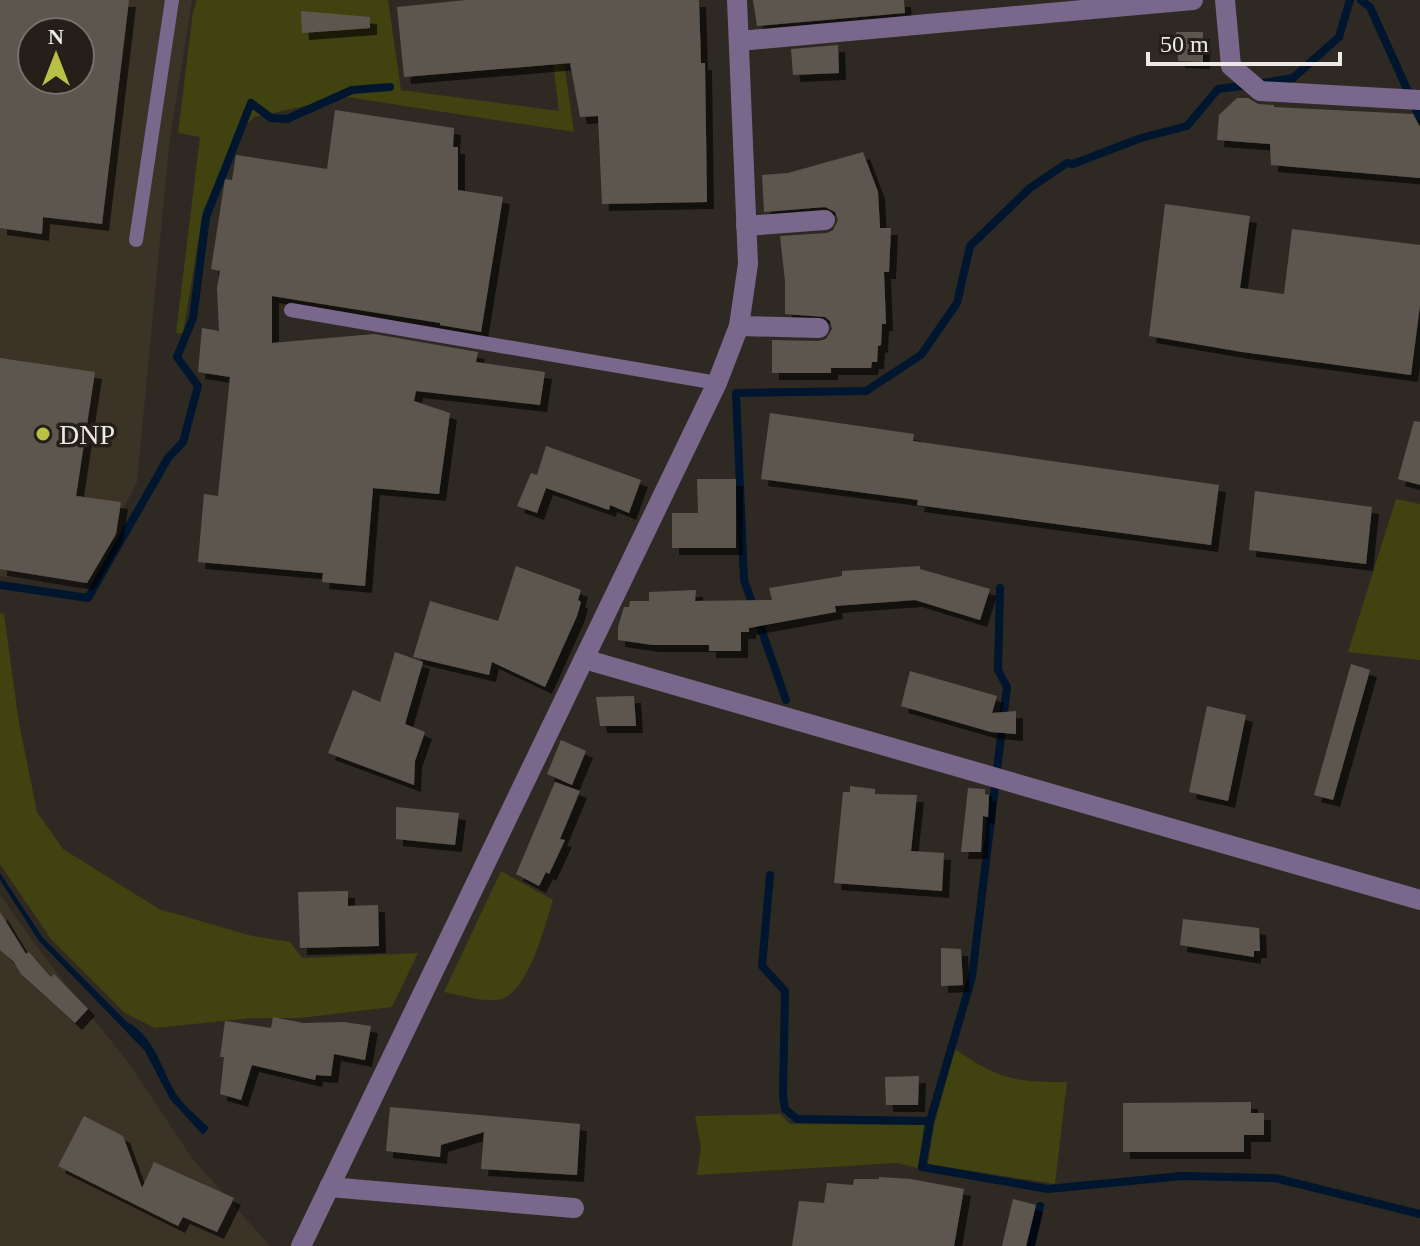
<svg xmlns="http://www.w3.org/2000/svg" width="1420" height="1246" font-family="'Times New Roman',serif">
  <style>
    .built { fill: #3b3326; fill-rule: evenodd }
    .green { fill: #404210 }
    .water { fill: #00152e }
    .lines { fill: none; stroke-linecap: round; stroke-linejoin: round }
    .stream { stroke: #00152e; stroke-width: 8 }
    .building { fill: #5c574f; fill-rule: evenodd; filter: url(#shadow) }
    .service { stroke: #79678c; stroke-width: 14 }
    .minor { stroke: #79678c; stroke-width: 20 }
    .poi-dot { fill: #b9c046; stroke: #242019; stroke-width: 3 }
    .labels { text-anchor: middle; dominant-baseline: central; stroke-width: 7; stroke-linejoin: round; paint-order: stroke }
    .poi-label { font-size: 28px; fill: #edeae6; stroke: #242019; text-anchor: start }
  </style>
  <defs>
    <filter id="shadow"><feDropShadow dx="7" dy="7" stdDeviation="0" flood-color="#0009"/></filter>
  </defs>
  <rect width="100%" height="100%" fill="#2e2a23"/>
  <!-- built -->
  <g class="built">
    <path d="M0,0H192L169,145L137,482L83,587L0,576ZM32,32H80V80H32Z"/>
    <path d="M0,895L44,956L130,1065L191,1157L270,1246H0Z"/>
  </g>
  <!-- green -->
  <g class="green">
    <path d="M197,0H388L401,90L559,111L545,0H555L574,132L347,97L254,117L236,136L203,211L183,334L176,333L200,137L178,133L193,12Z"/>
    <path d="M1396,499L1420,504V660L1348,652Z"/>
    <path d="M0,613L4,614L19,723L37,812L63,849L159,909L252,936L290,942L302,958L418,953L392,1007L300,1018H253L155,1028L125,1013L51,939L0,864Z"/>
    <path d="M501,871L553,900C545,925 527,1000 495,1000C478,1001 460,995 444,992Z"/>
    <path d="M955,1049C999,1080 1015,1082 1067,1082L1055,1184L928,1164L934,1126Z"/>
    <path d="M780,1114L790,1124L924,1125L918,1168L897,1163L697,1175L701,1147L695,1116Z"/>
  </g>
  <!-- water -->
  <path class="water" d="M0,873L43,938L127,1022C155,1036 162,1072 177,1095C185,1107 199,1118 209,1128L203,1135L170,1099L145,1051L39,941L0,880Z"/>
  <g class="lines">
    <!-- stream -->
    <g class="stream">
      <path d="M1361,0L1370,7L1420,118"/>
      <path d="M1263,83L1293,78L1339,37L1350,0"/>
      <path d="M0,585L88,598L168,458L183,442L198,386L177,357L193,318L206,217L251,103L271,118L287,119L352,90L390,87"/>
      <path d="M786,700L744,580L736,393L866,391L921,355L957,303L970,246L1030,188L1067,163L1073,164L1141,138L1187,126L1218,89L1249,85"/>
      <path d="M770,875L762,966L785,991L783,1096L785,1109L797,1119L930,1121L922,1167L1048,1189L1182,1176L1275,1178L1420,1214"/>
      <path d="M930,1121L972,977L1007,687L998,670L1000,588"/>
      <path d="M1031,1246L1040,1206"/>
    </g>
  </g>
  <!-- building -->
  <g class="building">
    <path d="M0,0H129L102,224L43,217L42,234L0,228ZM32,32H80V80H32Z"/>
    <path d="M466,0H699L701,63H705L707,202L602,204L598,116L580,117L570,63L404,77L397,7Z"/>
    <path d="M753,0H904L905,13L757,26Z"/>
    <path d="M301,11L370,17V28L302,33Z"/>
    <path d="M1176,32H1203V62L1178,61Z"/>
    <path d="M838,45L839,73L793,75L791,49Z"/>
    <path d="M1237,98H1248L1258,104L1274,105V107L1413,114L1420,127V178L1271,165L1270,144L1217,140L1219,115Z"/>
    <path d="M335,110L454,128L453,147H458V190L503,197L481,332L440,325V323L272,296V343L374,334L478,352L476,362L545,372L540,405L416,391L414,401L450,413L439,494L373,488L365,586L322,582L323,573L198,562L204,494L218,496L230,377L198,372L202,328L219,331L217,288L220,271L211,269L225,179L232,180L236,155L327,169Z"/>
    <path d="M863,152L878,192L880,228H891L889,272H884L886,324H882L881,345L878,346L877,362H872L871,368H831V373H772V340L819,341L826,339L832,329L830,321L825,317L785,314V281L780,236L827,233L833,230L838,220L835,212L825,207L764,212L762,175L788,173Z"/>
    <path d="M1165,204L1250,216L1240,288L1284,294L1292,229L1420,245V305L1411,375L1242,352L1149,336Z"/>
    <path d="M0,358L95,372L76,496L121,502L116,534L87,583L0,569Z"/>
    <path d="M770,413L914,434L913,441L1219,485L1211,545L917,505L918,500L761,479Z"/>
    <path d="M1414,421L1420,422V485L1398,479Z"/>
    <path d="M546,446L641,480L629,513L610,505L609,510L546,488L537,513L517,506L531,473L537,475Z"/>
    <path d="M697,479H736V548H672V513H698Z"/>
    <path d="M1255,491L1372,507L1366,564L1249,550Z"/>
    <path d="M516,566L581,590L578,600L581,602L577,616L545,687L492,662L489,675L413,657L430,601L498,621Z"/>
    <path d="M920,566V569L990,589L980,620L915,600L835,606L836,612L749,628V632H741V651H709V645H653L618,640V627L624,607H629L630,601H649V592L696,590L695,601L772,600L769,588L842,576V571Z"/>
    <path d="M395,652L423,662L405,724L425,732L415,761L414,785L328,753L353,690L380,702Z"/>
    <path d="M1351,664L1370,670L1333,800L1314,795Z"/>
    <path d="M910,671L997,696L992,713L1016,711V734L991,732L901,706Z"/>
    <path d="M634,696L636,726H600L596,697Z"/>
    <path d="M1207,706L1246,715L1228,801L1189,792Z"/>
    <path d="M561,740L586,751L572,785L547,774Z"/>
    <path d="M555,782L580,791L560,839L565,840L549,874L546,872L539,886L516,874Z"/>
    <path d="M850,786L875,789V794L917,795L911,851L944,853L942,891L834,883L843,792H850Z"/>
    <path d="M968,788L985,789V794L989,795L988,817L983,816L981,852H961Z"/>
    <path d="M396,807L459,813L455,845L396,839Z"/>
    <path d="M348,891V906L378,905L379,946L300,948L298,892Z"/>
    <path d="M0,912L26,954L29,952L51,977L54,974L88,1009L75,1023L21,974L14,962L0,950Z"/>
    <path d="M1183,919L1259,928L1260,951H1254V957L1180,945Z"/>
    <path d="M941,948L961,949L963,985L941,986Z"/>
    <path d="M273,1017L303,1023L344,1022L371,1026L365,1060L334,1054L331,1076L316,1075L315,1080L252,1065L241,1100L220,1094L224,1057H220L225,1021L271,1028Z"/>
    <path d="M919,1076L918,1105H886L885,1077Z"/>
    <path d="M1251,1102V1113H1264V1135H1244V1152H1123V1103Z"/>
    <path d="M390,1107L580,1124L577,1175L481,1169L484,1132L441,1145L440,1157L386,1151Z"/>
    <path d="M84,1116L123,1136L142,1188L154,1162L234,1198L217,1232L183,1217L178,1226L58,1166Z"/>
    <path d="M879,1177L911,1179L964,1189L954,1246H792L799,1201L824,1203L827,1183L853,1185L854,1179H879Z"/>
    <path d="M1013,1199L1036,1205L1026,1246H1002Z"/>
  </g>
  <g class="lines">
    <!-- service -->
    <g class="service">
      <path d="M136,240L172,0"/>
      <path d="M291,310L717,383"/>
    </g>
    <!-- minor -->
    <g class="minor">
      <path d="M1225,0L1231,66L1260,91L1420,100"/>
      <path d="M739,41L1193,0"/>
      <path d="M746,226L825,220"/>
      <path d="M739,326L819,328"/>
      <path d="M584,659L1420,900"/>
      <path d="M329,1187L574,1208"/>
      <path d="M301,1246L717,383L739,326L748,264L737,0"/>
    </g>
  </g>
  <!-- markers -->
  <circle class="poi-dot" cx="43" cy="434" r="8"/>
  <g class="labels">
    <!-- poi labels -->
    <g class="poi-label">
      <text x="59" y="434">DNP</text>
    </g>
  </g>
  <!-- north arrow -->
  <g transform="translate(56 56)"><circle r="38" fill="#242019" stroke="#74716b" stroke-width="2"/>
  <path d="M0-6L14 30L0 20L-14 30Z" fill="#b9c046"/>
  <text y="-12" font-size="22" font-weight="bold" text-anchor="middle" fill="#edeae6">N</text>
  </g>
  <!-- scale -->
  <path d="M1148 52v12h192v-12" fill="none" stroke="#edeae6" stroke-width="4"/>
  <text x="1160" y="52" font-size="24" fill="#edeae6" stroke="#242019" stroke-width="6" paint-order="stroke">50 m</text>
</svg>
